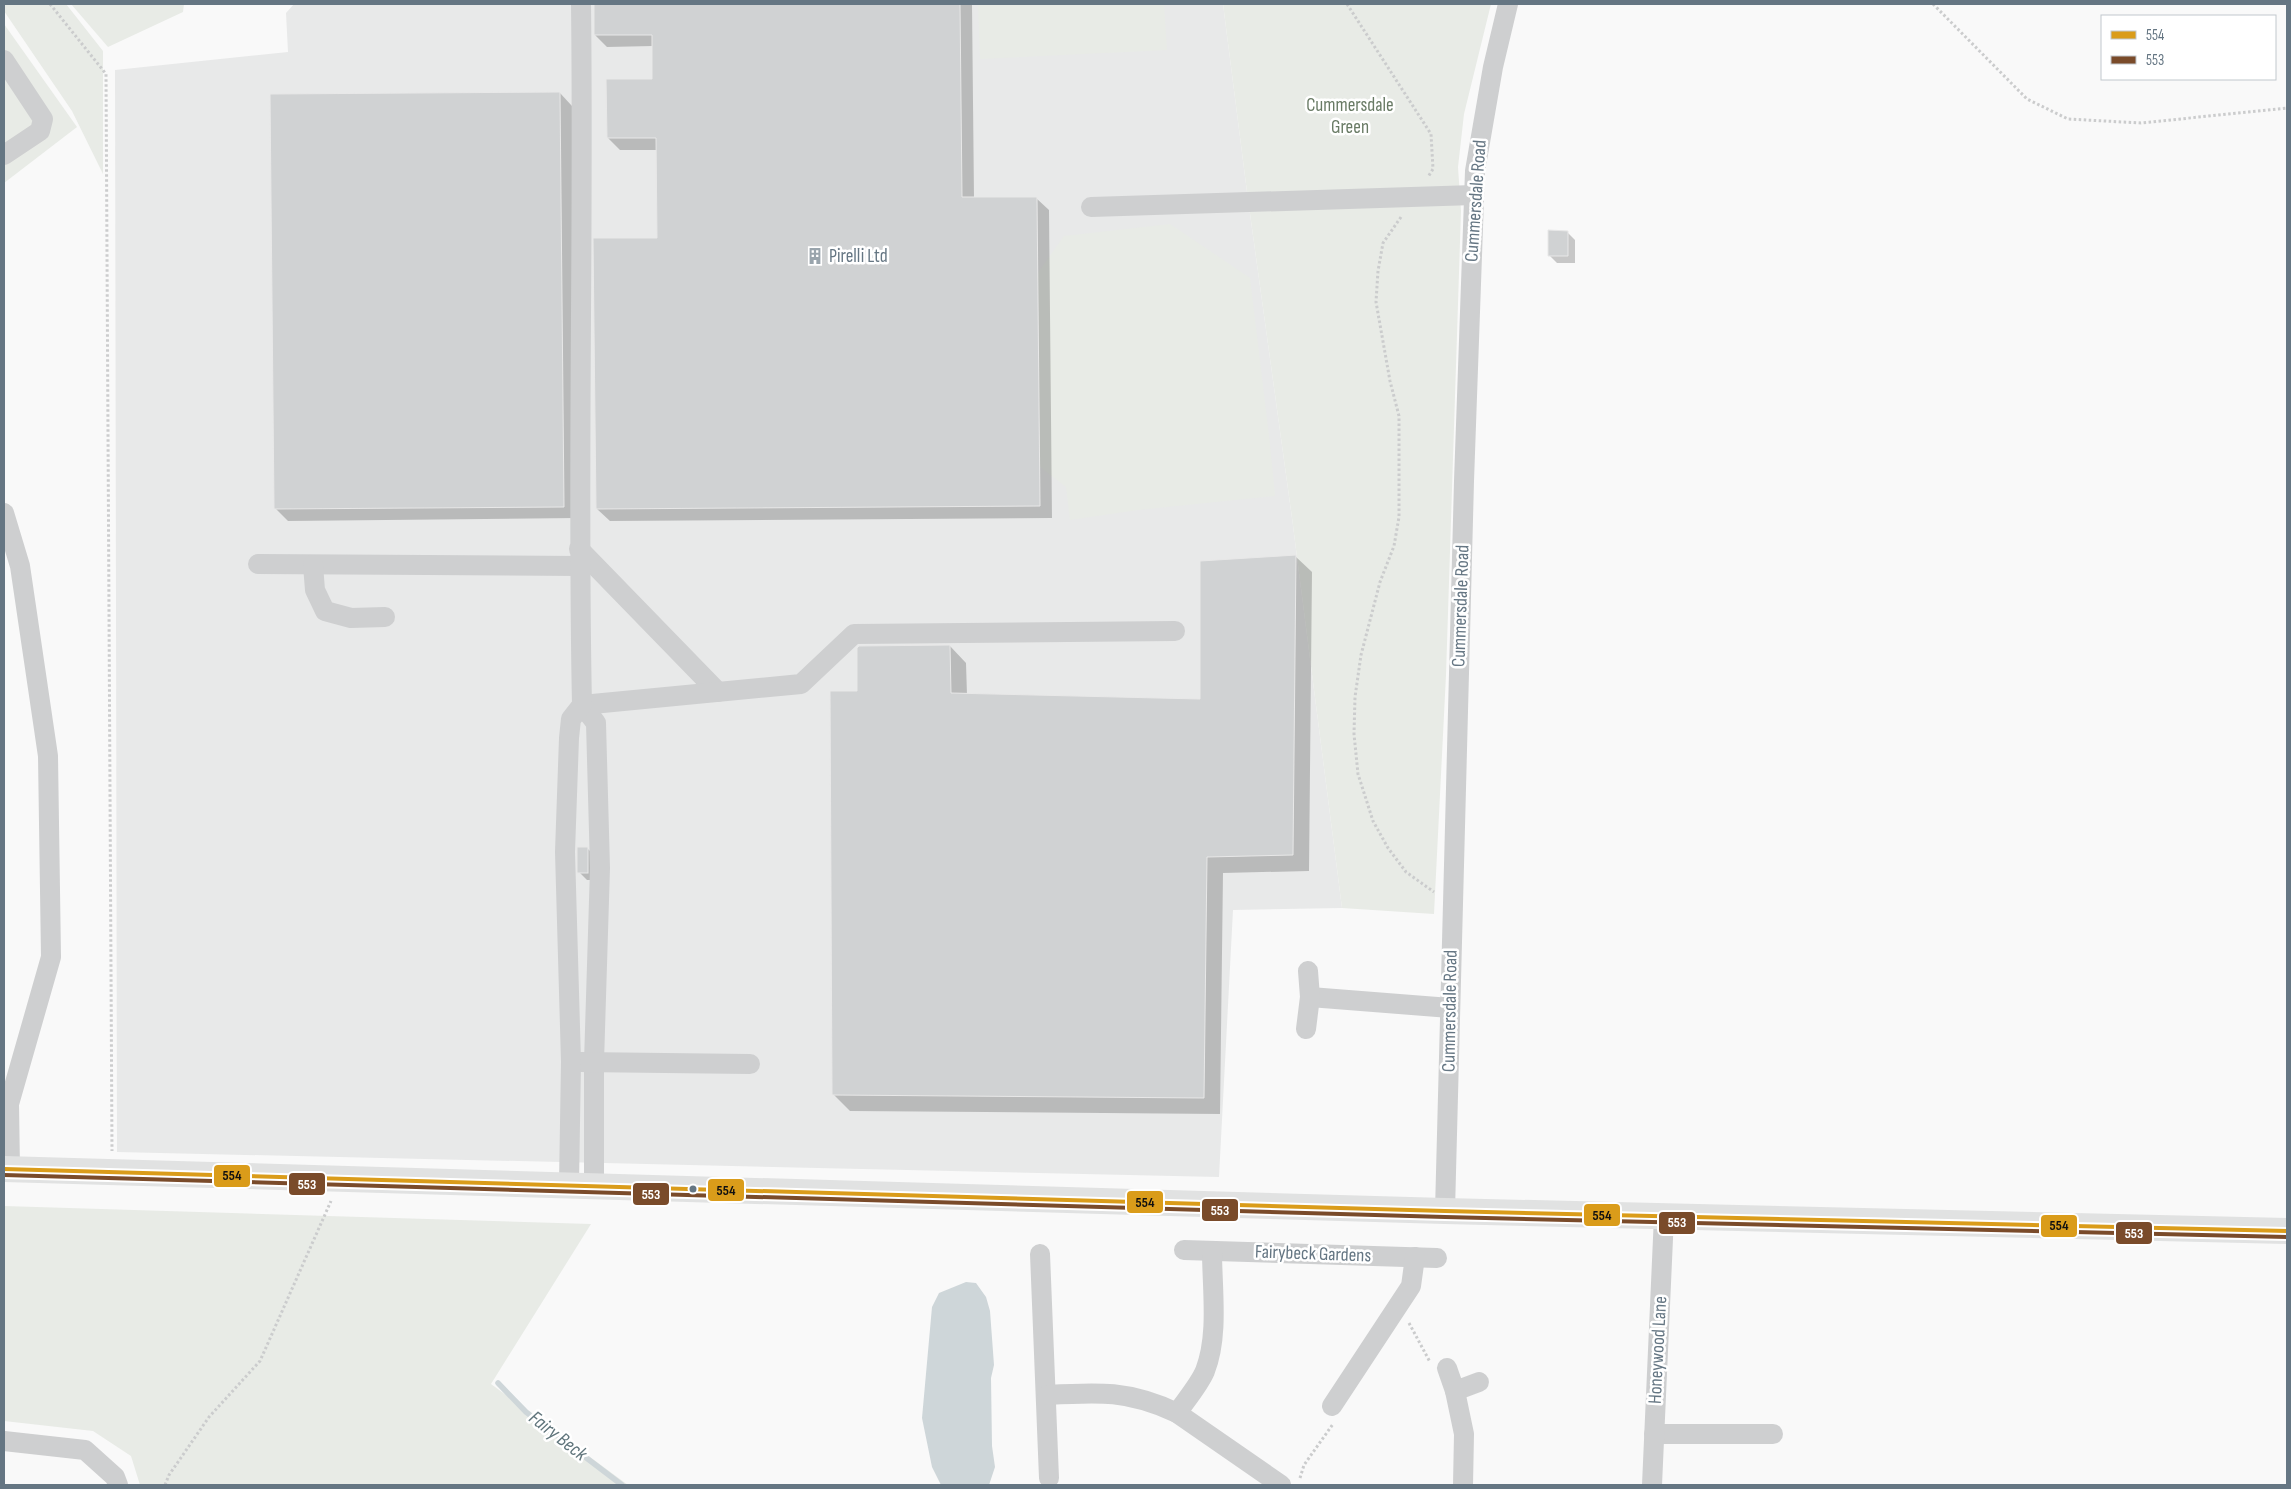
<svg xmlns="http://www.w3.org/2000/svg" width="2291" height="1489" font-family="'Sofia Sans Condensed',sans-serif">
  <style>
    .built { fill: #e8e9e9 }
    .green { fill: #e8ebe6 }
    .water { fill: #ced6d9 }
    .shadow { fill: #0003 }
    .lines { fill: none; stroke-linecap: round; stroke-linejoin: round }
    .stream { stroke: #ced6d9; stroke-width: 5.5 }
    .building { fill: #d0d2d3; stroke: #e8e8e8 }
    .path { stroke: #cbcccd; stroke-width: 3; stroke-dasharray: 2.5 2.5; stroke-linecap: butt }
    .minor { stroke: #cecfd0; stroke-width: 20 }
    .major { stroke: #e1e2e2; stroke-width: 26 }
    .bus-1-casing { stroke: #fff; stroke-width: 8 }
    .bus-2-casing { stroke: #fff; stroke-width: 8 }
    .bus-1 { stroke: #da9c1a; stroke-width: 4 }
    .bus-2 { stroke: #7a4b2a; stroke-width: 4 }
    .bus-dot { fill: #657683; stroke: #fff; stroke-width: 2 }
    .labels { text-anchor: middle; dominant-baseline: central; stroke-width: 5; stroke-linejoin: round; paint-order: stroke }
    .park-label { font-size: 19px; fill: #687a64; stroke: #fff }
    .street-label { font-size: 19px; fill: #657683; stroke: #fff }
    .poi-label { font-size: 19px; fill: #657683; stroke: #fff; text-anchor: start }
    .water-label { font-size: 20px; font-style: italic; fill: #60757c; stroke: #fff }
    .line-badge { stroke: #fff; stroke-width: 2 }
    .badge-label { font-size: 14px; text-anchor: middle; font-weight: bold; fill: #fff }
    .pale-badge-label { font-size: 14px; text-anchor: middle; font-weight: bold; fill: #111 }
  </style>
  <rect width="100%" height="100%" fill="#f9f9f9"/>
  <!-- built -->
  <path class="built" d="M294,4H1223L1247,192L1292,518L1342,908L1233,910L1219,1177L117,1152L115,70L288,52L286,13Z"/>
  <!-- green -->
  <g class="green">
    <path d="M4,4H66L103,51V174L72,111L4,11Z"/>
    <path d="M71,4H184L183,12L108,47Z"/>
    <path d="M978,4H1164L1167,50L980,59Z"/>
    <path d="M1223,4H1491L1464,114L1458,167L1461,211L1446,675L1434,914L1342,908L1292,518L1247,192Z"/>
    <path d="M4,24L77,127L4,183Z"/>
    <path d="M1170,224L1250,278L1270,444L1275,496L1138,510L1070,520L1066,487L1039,466L1037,274L1064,236Z"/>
    <path d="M4,1206L591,1224L491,1384L628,1485H140L131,1456L93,1431L4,1421Z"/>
  </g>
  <!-- water -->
  <path class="water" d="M966,1282L976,1283L986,1297L990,1311L994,1365L991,1378L992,1446L995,1467L989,1485H941L932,1467L922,1418L932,1307L939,1293Z"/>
  <!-- shadow -->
  <g class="shadow">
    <path d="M595,4H972L974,198H1036L1049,210L1052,518L610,521L597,509L659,239L658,150H620L608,138L654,80L653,46L607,47L595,35Z"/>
    <path d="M560,93L572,106L576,518L288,521L275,508Z"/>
    <path d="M1567,232L1575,240V263H1557L1549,255Z"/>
    <path d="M1295,556L1312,572L1309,871L1223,873L1220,1114L850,1111L834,1095L859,692L950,646L966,663L967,695L1202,700Z"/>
    <path d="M587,848L595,856V880H587L579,872Z"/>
  </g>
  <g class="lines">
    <!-- stream -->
    <path class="stream" d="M498,1383L526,1412L622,1485"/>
  </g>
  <!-- building -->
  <g class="building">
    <path d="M594,4H960L962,197H1037L1040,506L596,509L593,238H657L656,138H607L606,79H652V35H594Z"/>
    <path d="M560,92L564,507L274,509L270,94Z"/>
    <path d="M1548,230L1568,231V256H1548Z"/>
    <path d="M1296,555L1293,855L1207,857L1204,1098L832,1095L830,691H857V648L859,646L950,645L951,693L1200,699V561Z"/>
    <rect x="577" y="847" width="11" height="26"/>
  </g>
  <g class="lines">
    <!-- path -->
    <g class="path">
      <path d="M50,4L106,74L112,1151"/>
      <path d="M1347,4L1431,134L1433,169L1428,177"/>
      <path d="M1933,4L2027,99L2068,119L2141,123L2287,108"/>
      <path d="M1401,217L1383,243L1378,271L1376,302L1390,381L1399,416V517L1394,546L1380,582L1361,655L1355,697L1354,734L1358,774L1373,821L1388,848L1406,872L1434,892"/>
      <path d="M1409,1323L1430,1362"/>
      <path d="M1300,1478L1304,1465L1333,1424"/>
      <path d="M165,1485L169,1475L209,1417L260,1361L331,1201"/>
    </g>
    <!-- minor -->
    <g class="minor">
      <path d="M4,60L43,119L40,131L4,155"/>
      <path d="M1091,207L1474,195"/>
      <path d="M4,513L20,566L48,756L51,957L9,1104L10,1169"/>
      <path d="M579,549L718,692"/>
      <path d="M258,564L579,566"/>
      <path d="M313,565L315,590L325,611L351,618L385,617"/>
      <path d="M582,705L801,684L854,634L1175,631"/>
      <path d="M582,705L596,723L600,868L594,1062V1186"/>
      <path d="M1310,997L1450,1008"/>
      <path d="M1306,1029L1310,997L1308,971"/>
      <path d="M580,1062L750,1064"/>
      <path d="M569,1184L571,1062L565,852L569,738L571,719L582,705C577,471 584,238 581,4"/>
      <path d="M1445,1211L1464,481L1475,171L1493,67L1508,4"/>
      <path d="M1184,1250L1437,1258"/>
      <path d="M1040,1254L1049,1478"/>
      <path d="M1447,1368L1455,1391L1479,1382"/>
      <path d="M1455,1391L1464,1434L1463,1485"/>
      <path d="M1047,1395C1098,1392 1129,1390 1177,1413L1281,1485"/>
      <path d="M1332,1406L1411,1286L1415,1257"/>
      <path d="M1177,1413C1186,1400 1199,1385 1205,1371C1219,1335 1212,1289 1212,1251"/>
      <path d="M1654,1434H1773"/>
      <path d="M4,1441L85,1450L115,1477L118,1485"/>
      <path d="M1652,1485L1664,1216"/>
    </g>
    <!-- major -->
    <path class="major" d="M4,1169L1445,1211L2287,1231"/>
    <!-- bus-1 casing -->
    <g class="bus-1-casing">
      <path id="bus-1" d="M4,1169L1445,1211L2287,1231"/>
    </g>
    <!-- bus-2 casing -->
    <g class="bus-2-casing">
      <path id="bus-2" d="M4,1175L1445,1217L2287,1237"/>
    </g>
    <!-- bus-1 -->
    <use href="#bus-1" class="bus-1"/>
    <!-- bus-2 -->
    <use href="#bus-2" class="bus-2"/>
  </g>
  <!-- icons -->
  <defs>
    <g id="building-bare" transform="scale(1.35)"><path d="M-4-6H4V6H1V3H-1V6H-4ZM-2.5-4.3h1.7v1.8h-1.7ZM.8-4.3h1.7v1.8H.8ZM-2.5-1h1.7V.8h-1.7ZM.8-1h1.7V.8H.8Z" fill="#99a4ac" stroke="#fff" stroke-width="2.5" paint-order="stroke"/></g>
  </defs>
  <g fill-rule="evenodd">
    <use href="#building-bare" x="815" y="256"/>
  </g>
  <!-- markers -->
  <circle class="bus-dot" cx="693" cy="1189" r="4.5"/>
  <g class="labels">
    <!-- park labels -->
    <g class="park-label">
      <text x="1350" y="105">Cummersdale<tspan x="1350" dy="22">Green</tspan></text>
    </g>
    <!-- street labels -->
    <g class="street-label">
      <text transform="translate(1476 201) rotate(-86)">Cummersdale Road</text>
      <text transform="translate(1461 606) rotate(-88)">Cummersdale Road</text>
      <text transform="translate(1450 1011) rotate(-89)">Cummersdale Road</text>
      <text transform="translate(1313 1254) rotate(2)">Fairybeck Gardens</text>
      <text transform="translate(1658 1350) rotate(-87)">Honeywood Lane</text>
    </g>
    <!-- poi labels -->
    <g class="poi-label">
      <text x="829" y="256">Pirelli Ltd</text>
    </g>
    <!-- water labels -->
    <g class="water-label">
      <text transform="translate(558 1436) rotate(38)">Fairy Beck</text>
    </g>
  </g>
  <g class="line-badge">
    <rect x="213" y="1164" width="38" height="24" rx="5" fill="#da9c1a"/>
    <rect x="288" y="1172" width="38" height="24" rx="5" fill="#7a4b2a"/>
    <rect x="707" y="1178" width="38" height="24" rx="5" fill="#da9c1a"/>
    <rect x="632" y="1182" width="38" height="24" rx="5" fill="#7a4b2a"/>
    <rect x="1126" y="1190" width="38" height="24" rx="5" fill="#da9c1a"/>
    <rect x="1201" y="1198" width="38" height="24" rx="5" fill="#7a4b2a"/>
    <rect x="1583" y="1203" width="38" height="24" rx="5" fill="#da9c1a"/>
    <rect x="1658" y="1211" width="38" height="24" rx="5" fill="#7a4b2a"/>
    <rect x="2040" y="1214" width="38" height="24" rx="5" fill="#da9c1a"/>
    <rect x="2115" y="1221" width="38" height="24" rx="5" fill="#7a4b2a"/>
  </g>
  <g class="badge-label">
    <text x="307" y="1189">553</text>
    <text x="651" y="1199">553</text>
    <text x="1220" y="1215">553</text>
    <text x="1677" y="1227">553</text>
    <text x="2134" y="1238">553</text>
  </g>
  <g class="pale-badge-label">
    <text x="232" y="1180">554</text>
    <text x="726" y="1195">554</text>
    <text x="1145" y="1207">554</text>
    <text x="1602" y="1220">554</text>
    <text x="2059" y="1230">554</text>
  </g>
  <!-- border -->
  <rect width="2291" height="1489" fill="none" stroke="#657683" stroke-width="10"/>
  <!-- legend -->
  <rect x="2101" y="15" width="175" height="65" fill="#ffffff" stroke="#c1c8cd"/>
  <rect x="2111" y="31" width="25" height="8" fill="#da9c1a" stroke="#c1c8cd"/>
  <text x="2146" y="40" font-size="15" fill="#657683">554</text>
  <rect x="2111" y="56" width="25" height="8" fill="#7a4b2a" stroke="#c1c8cd"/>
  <text x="2146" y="65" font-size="15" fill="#657683">553</text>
</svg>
